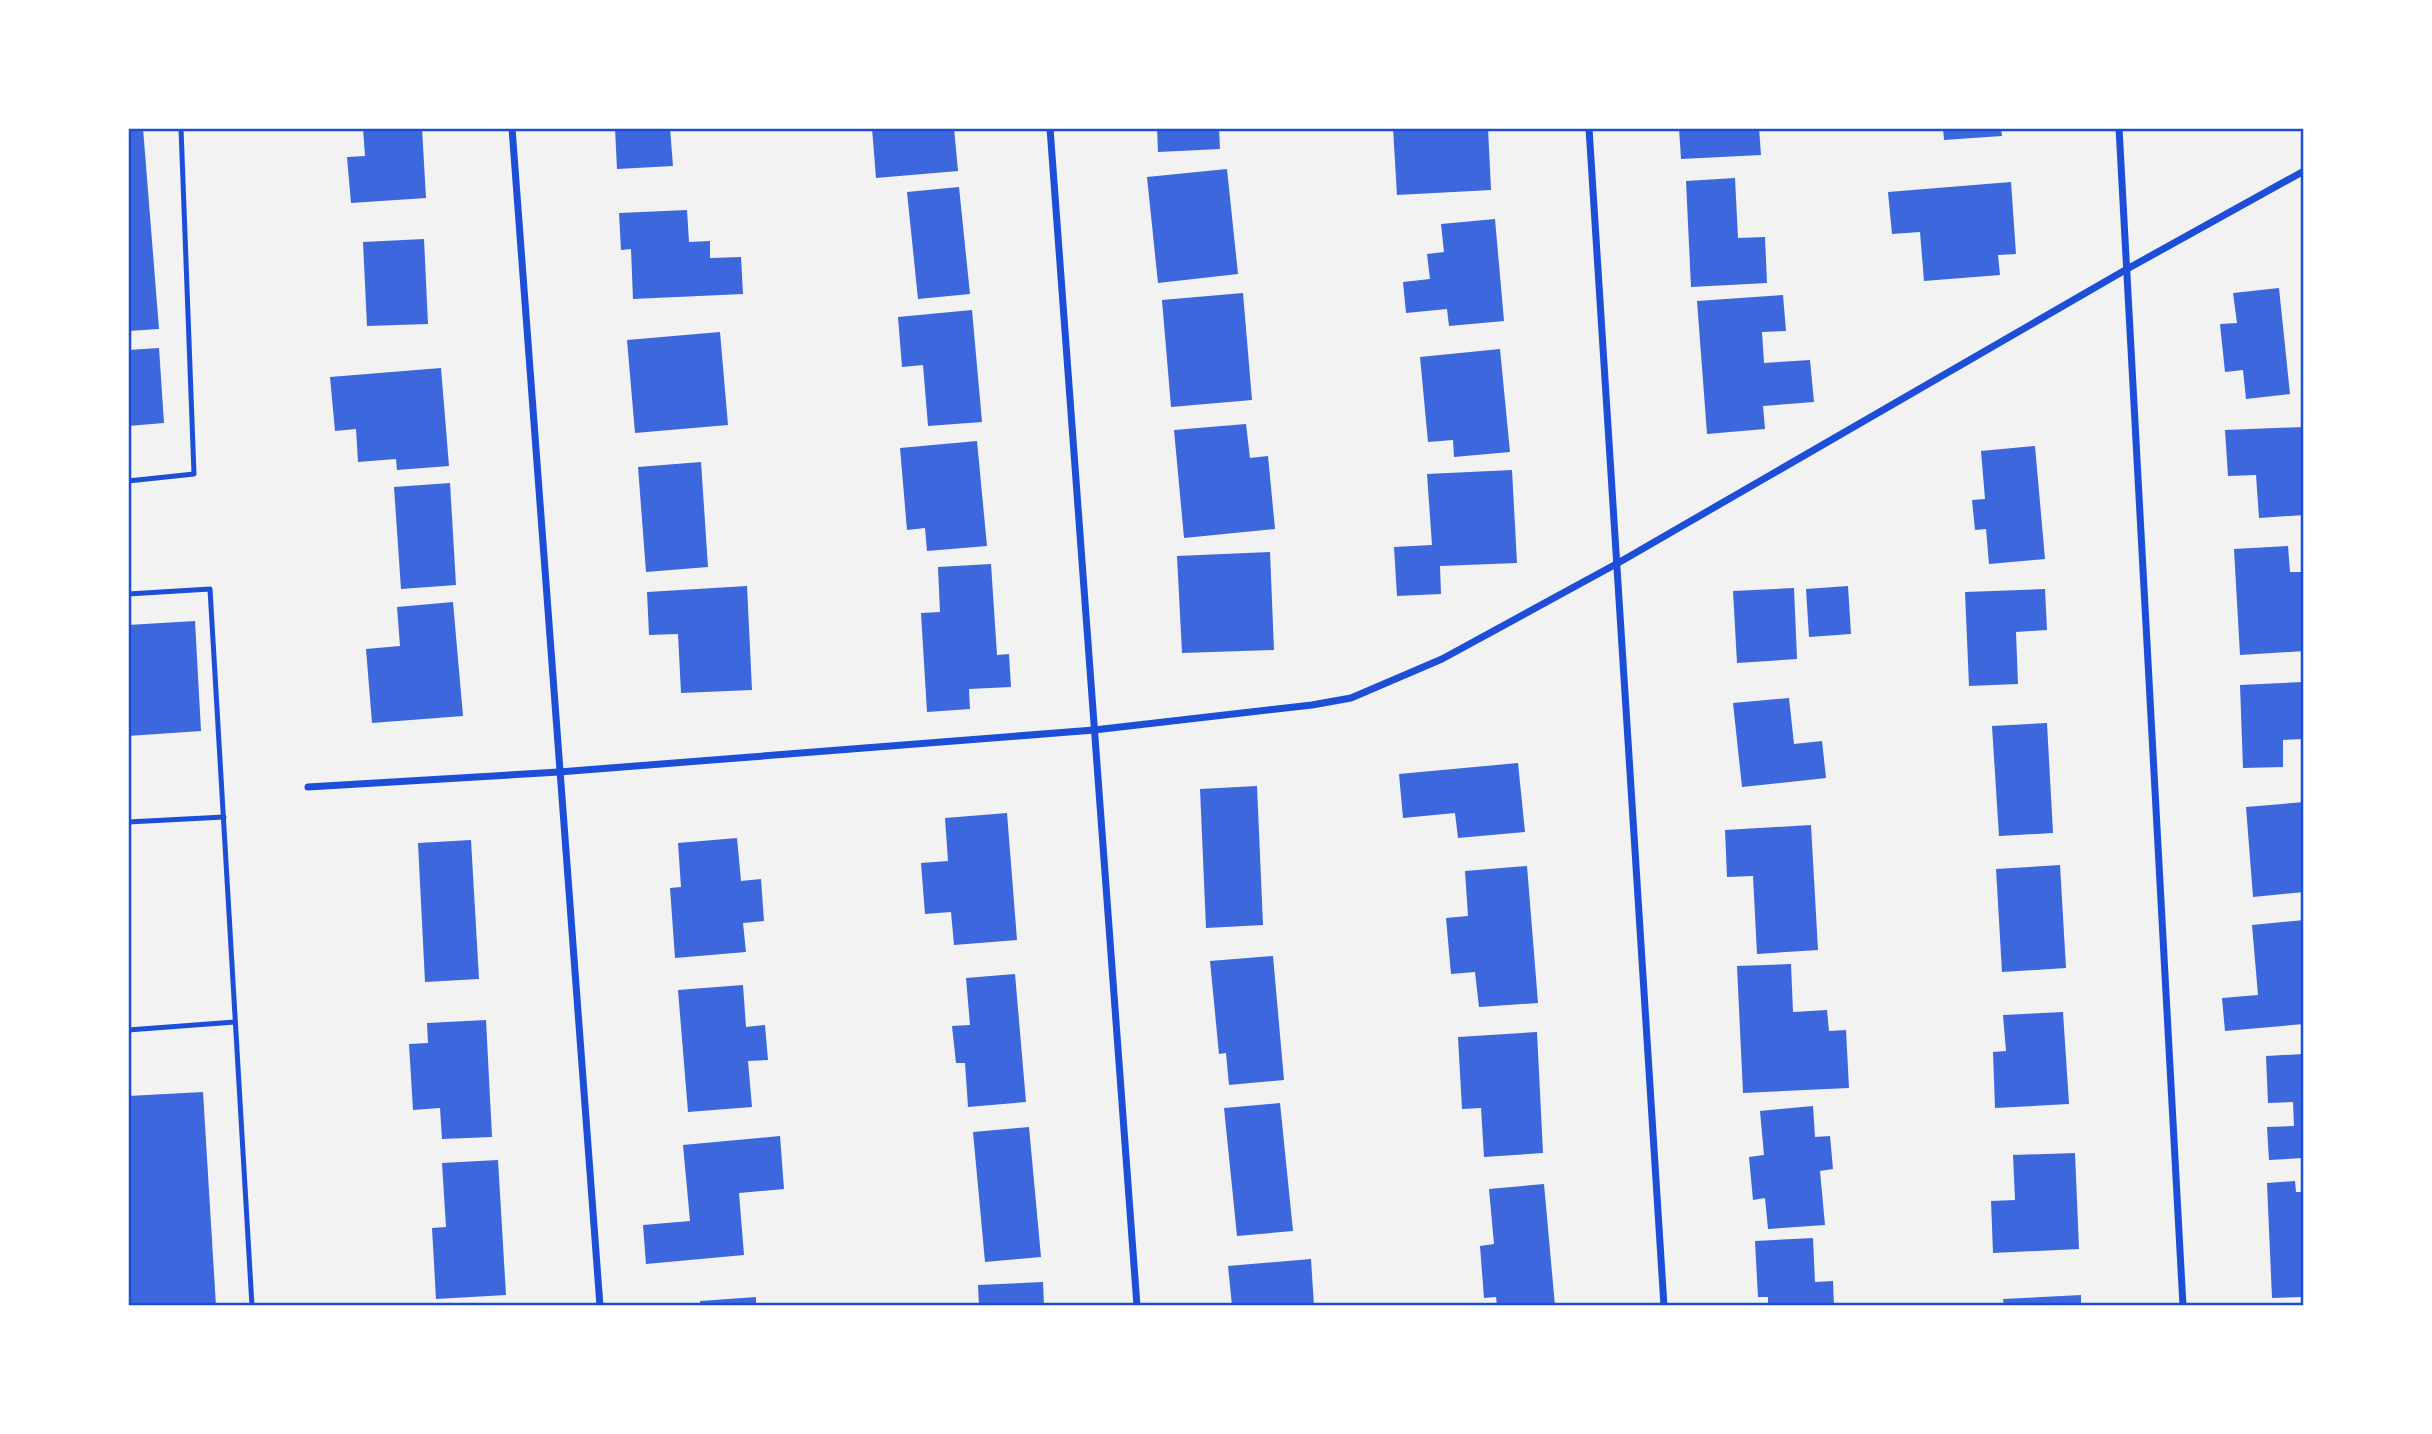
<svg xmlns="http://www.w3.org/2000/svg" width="2432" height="1434" font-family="'Fira Sans',sans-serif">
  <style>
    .building { fill: #3d67dc }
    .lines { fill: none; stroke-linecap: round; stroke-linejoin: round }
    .service { stroke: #1d4ed8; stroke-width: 5 }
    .minor { stroke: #1d4ed8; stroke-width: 7 }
    .neatline { fill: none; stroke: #1d4ed8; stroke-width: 2.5 }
  </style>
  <rect width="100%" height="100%" fill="#f2f2f2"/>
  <!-- building -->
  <g class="building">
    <path d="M128,128H143L159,329L128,331Z"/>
    <path d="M363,128H422L426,198L351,203L347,157L365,156Z"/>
    <path d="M615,128H670L673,166L617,169Z"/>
    <path d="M872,128H954L958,171L876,178Z"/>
    <path d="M1157,128H1219L1220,149L1158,152Z"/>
    <path d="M1393,128H1488L1491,190L1397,195Z"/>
    <path d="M1679,128H1759L1761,155L1681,159Z"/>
    <path d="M1943,128H2001L2002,136L1944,140Z"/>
    <path d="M1227,169L1238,274L1158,283L1147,177Z"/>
    <path d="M1735,178L1738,238L1765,237L1767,283L1691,287L1686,181Z"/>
    <path d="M2011,182L2016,254L1998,255L2000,275L1924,281L1920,232L1892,234L1888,192Z"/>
    <path d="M959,187L970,294L918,299L907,192Z"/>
    <path d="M687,210L689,242L710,241V258L741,257L743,294L633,299L631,249L621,250L619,213Z"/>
    <path d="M1495,219L1504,321L1449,326L1447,309L1406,313L1403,282L1430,279L1427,254L1444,252L1441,224Z"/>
    <path d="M424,239L428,324L367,326L363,242Z"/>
    <path d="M2279,288L2290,394L2246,399L2243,370L2225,372L2220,324L2237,323L2233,293Z"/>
    <path d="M1243,293L1252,400L1171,407L1162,300Z"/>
    <path d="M1783,295L1786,331L1762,332L1764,363L1810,360L1814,402L1763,406L1765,429L1707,434L1697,301Z"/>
    <path d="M972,310L982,422L928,426L923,365L902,367L898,317Z"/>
    <path d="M720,332L728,425L635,433L627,340Z"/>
    <path d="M159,348L164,423L128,426V350Z"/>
    <path d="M1500,349L1510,452L1454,457L1453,440L1428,442L1420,357Z"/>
    <path d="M441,368L449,466L397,470L396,459L358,462L356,429L335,431L330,377Z"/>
    <path d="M1246,424L1250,458L1268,456L1275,529L1184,538L1174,430Z"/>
    <path d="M2303,427L2304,515L2259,518L2256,475L2228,476L2225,430Z"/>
    <path d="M977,441L987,546L927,551L925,528L907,530L900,448Z"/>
    <path d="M2035,446L2045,559L1989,564L1986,529L1975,530L1972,500L1985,499L1981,451Z"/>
    <path d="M701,462L708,567L646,572L638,467Z"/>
    <path d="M1512,470L1517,563L1440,566L1441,594L1397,596L1394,547L1432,545L1427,474Z"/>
    <path d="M450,483L456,585L401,589L394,487Z"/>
    <path d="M2288,546L2290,572H2302L2304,651L2240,655L2234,549Z"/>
    <path d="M1270,552L1274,650L1182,653L1177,556Z"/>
    <path d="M991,564L997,655L1009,654L1011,687L969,689L970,709L927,712L921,613L940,612L938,567Z"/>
    <path d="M747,586L752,690L681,693L678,634L649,635L647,592Z"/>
    <path d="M1848,586L1851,634L1809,637L1806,589Z"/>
    <path d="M1794,588L1797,659L1737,663L1733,591Z"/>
    <path d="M2045,589L2047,630L2016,632L2018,684L1969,686L1965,592Z"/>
    <path d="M453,602L463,716L372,723L366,649L400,646L397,607Z"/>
    <path d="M195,621L201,731L128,736V625Z"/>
    <path d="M2304,682V739L2283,740V767L2243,768L2240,685Z"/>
    <path d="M1789,698L1794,744L1822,741L1826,778L1742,787L1733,703Z"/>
    <path d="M2047,723L2053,833L1999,836L1992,726Z"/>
    <path d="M1518,763L1525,832L1458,838L1455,813L1403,818L1399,774Z"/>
    <path d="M1257,786L1263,925L1206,928L1200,789Z"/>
    <path d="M2304,802V892L2253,897L2246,807Z"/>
    <path d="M1007,813L1017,940L954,945L951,912L925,914L921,863L948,861L945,818Z"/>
    <path d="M1811,825L1818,950L1757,954L1753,876L1727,877L1725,830Z"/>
    <path d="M737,838L741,881L761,879L764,921L743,923L746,952L675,958L670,888L681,887L678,843Z"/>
    <path d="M471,840L479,979L425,982L418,843Z"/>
    <path d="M2060,865L2066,968L2002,972L1996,869Z"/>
    <path d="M1527,866L1538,1003L1479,1007L1475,972L1451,974L1446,918L1468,916L1465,871Z"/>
    <path d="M2304,920V1024L2225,1031L2222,998L2258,995L2252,925Z"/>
    <path d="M1273,956L1284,1080L1229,1085L1226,1053L1219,1054L1210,961Z"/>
    <path d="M1791,964L1793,1012L1827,1010L1829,1031L1846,1030L1849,1088L1743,1093L1737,966Z"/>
    <path d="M1015,974L1026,1102L968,1107L965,1063H956L952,1026L970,1025L966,978Z"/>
    <path d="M743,985L746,1027L765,1025L768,1060L748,1061L752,1107L688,1112L678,990Z"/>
    <path d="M2063,1012L2069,1104L1995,1108L1993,1052L2006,1051L2003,1015Z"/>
    <path d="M486,1020L492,1137L442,1139L440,1108L413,1110L409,1044L428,1043L427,1023Z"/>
    <path d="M1537,1032L1543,1153L1484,1157L1481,1108L1462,1109L1458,1037Z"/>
    <path d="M2304,1054V1158L2269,1160L2267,1127L2294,1126L2293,1102L2268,1103L2266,1056Z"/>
    <path d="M203,1092L216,1306H128V1096Z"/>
    <path d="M1280,1103L1293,1231L1237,1236L1224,1108Z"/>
    <path d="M1813,1106L1815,1137L1830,1136L1833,1169L1820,1171L1825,1225L1768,1229L1765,1198L1753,1200L1749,1157L1764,1155L1760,1111Z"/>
    <path d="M1029,1127L1041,1257L985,1262L973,1132Z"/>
    <path d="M780,1136L784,1189L739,1193L744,1255L646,1264L643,1225L690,1221L683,1145Z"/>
    <path d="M2075,1153L2079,1249L1993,1253L1991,1201L2015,1200L2013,1155Z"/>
    <path d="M498,1160L506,1295L436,1299L432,1228L446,1227L442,1163Z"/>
    <path d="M2295,1181L2296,1192H2304V1297L2272,1298L2267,1183Z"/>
    <path d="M1544,1184L1555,1306H1497L1496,1297L1484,1298L1480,1246L1494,1244L1489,1189Z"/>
    <path d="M1813,1238L1815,1282L1833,1281L1834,1306H1768V1297H1758L1755,1241Z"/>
    <path d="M1311,1259L1314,1306H1232L1228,1266Z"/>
    <path d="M1043,1282L1044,1306H979L978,1285Z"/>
    <path d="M2081,1295V1306H2004L2003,1299Z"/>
    <path d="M756,1297V1306H700V1301Z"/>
  </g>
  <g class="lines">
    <!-- service -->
    <g class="service">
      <path d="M128,481L194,474L181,128"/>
      <path d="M128,594L210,589L252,1306"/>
      <path d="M128,822L224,817"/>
      <path d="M128,1030L235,1022"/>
    </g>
    <!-- minor -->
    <g class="minor">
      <path d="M512,128L600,1306"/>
      <path d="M1050,128L1137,1306"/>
      <path d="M1589,128L1664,1306"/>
      <path d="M2119,128L2183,1306"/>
      <path d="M308,787L559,772L1094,730L1312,705L1351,698L1442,659L1618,563L2127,269L2304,171"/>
    </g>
  </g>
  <!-- border -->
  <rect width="2432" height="1434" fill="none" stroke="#ffffff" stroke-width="259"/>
  <rect x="130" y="130" width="2172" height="1174" class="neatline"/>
</svg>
